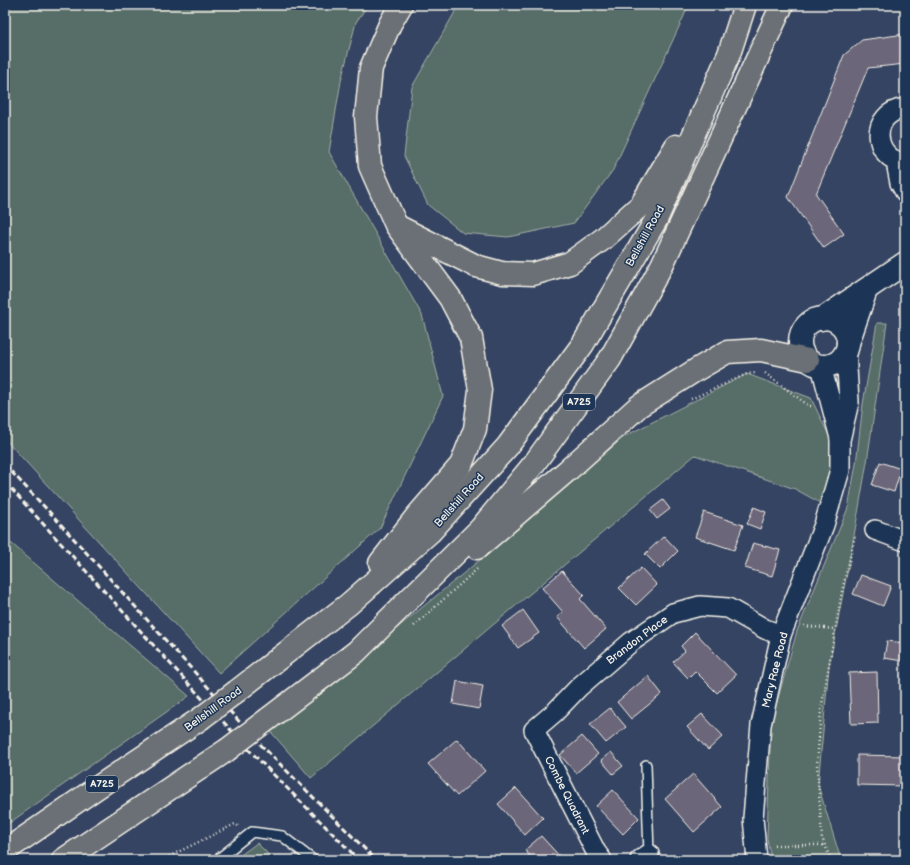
<svg xmlns="http://www.w3.org/2000/svg" width="910" height="865" font-family="'Balsamiq Sans',sans-serif">
  <style>
    .green { fill: #576d68; stroke: #a6afa8 }
    .building { fill: #6c667a; stroke: #f4f1e8 }
    .lines { fill: none; stroke-linecap: round; stroke-linejoin: round }
    .lane-casing { stroke: #f4f1e8; stroke-width: 12 }
    .street-casing { stroke: #f4f1e8; stroke-width: 22 }
    .secondary-casing { stroke: #f4f1e8; stroke-width: 25 }
    .highway-casing { stroke: #f4f1e8; stroke-width: 25 }
    .path { stroke: #f4f1e8; stroke-width: 2.5; stroke-dasharray: 1 3; stroke-linecap: butt }
    .lane { stroke: #1d3557; stroke-width: 9 }
    .street { stroke: #1d3557; stroke-width: 19 }
    .secondary { stroke: #1d3557; stroke-width: 22 }
    .highway { stroke: #6b6f75; stroke-width: 22 }
    .rail { stroke: #f4f1e8; stroke-width: 3; stroke-dasharray: 6 3; stroke-linecap: butt }
    .highway-bridge-casing { stroke: #f4f1e8; stroke-width: 25; stroke-linecap: butt }
    .highway-bridge { stroke: #6b6f75; stroke-width: 22 }
    .labels { text-anchor: middle; dominant-baseline: central; stroke-width: 3; stroke-linejoin: round; paint-order: stroke }
    .shield { fill: #1d3557; stroke: #b4b9bc; stroke-width: 1 }
    .shield-label { font-size: 10px; font-weight: bold; fill: #f4f1e8 }
    .street-label { font-size: 11px; fill: #f4f1e8; stroke: #1d3557 }
  </style>
  <rect width="100%" height="100%" fill="#354462"/>
  <filter id="ink" filterUnits="userSpaceOnUse"><feTurbulence type="fractalNoise" baseFrequency=".025" numOctaves="2"/><feDisplacementMap in="SourceGraphic" scale="8" xChannelSelector="R" yChannelSelector="G"/><feConvolveMatrix kernelMatrix="1 2 1 2 8 2 1 2 1" color-interpolation-filters="sRGB"/></filter>
  <g filter="url(#ink)">
    <!-- green -->
    <g class="green">
      <path d="M5,5H368L356,22L341,81L329,152L422,315L443,396L380,528L219,673L5,439Z"/>
      <path d="M459,5H688L684,16L613,170L574,223L508,237L463,233L428,205L404,156L412,87Z"/>
      <path d="M877,323H887L867,462L852,547L829,666L818,785L841,860H771L767,838L771,723L797,631L848,508L856,464L863,404Z"/>
      <path d="M747,374L811,398L834,446L824,505L795,489L695,455L311,778L271,732L527,521L625,436Z"/>
      <path d="M5,538L189,696L5,826Z"/>
      <path d="M257,843L274,860H234Z"/>
    </g>
    <!-- building -->
    <g class="building">
      <path d="M905,34V64L868,68L816,194L844,234L824,248L788,197L844,55L862,40Z"/>
      <path d="M880,462L901,469L894,492L872,485Z"/>
      <path d="M663,500L670,509L657,519L650,510Z"/>
      <path d="M754,507L766,512L760,529L747,524Z"/>
      <path d="M704,512L743,525L734,550L695,537Z"/>
      <path d="M664,536L678,551L660,569L645,554Z"/>
      <path d="M753,543L780,550L772,576L745,568Z"/>
      <path d="M641,568L657,585L636,605L619,588Z"/>
      <path d="M562,571L584,595L580,599L606,629L584,648L557,617L563,612L542,588Z"/>
      <path d="M861,575L891,586L883,606L853,594Z"/>
      <path d="M523,610L539,633L518,648L502,626Z"/>
      <path d="M695,632L736,675L717,693L695,671L688,678L673,662L685,651L681,646Z"/>
      <path d="M887,641L905,643L903,661L884,658Z"/>
      <path d="M877,672L878,723L851,724L849,673Z"/>
      <path d="M648,676L662,694L631,719L617,702Z"/>
      <path d="M457,681L483,686L479,709L453,704Z"/>
      <path d="M610,708L626,727L606,743L590,724Z"/>
      <path d="M702,714L723,736L708,750L687,727Z"/>
      <path d="M582,736L598,754L576,773L560,755Z"/>
      <path d="M457,739L485,771L457,796L428,764Z"/>
      <path d="M611,752L623,766L613,774L601,760Z"/>
      <path d="M857,755L905,756V786L857,785Z"/>
      <path d="M693,774L722,807L694,832L665,799Z"/>
      <path d="M516,788L543,818L525,835L498,804Z"/>
      <path d="M613,790L639,818L623,834L596,806Z"/>
      <path d="M541,836L562,859L561,860H533L525,850Z"/>
    </g>
    <g class="lines">
      <!-- lane casing -->
      <g class="lane-casing">
        <g id="lane">
          <path d="M646,765L649,854"/>
          <path d="M217,860L252,832L282,836L313,860"/>
        </g>
      </g>
      <!-- street casing -->
      <g class="street-casing">
        <g id="street">
          <path d="M905,108C870,113 871,157 905,164"/>
          <path d="M896,162L900,183L905,192"/>
          <path d="M821,366L840,438"/>
          <path d="M875,530L905,541"/>
          <path d="M602,860L596,852L534,730L555,712L579,687L631,642L673,613L700,606L728,608L765,629L781,635"/>
          <path d="M640,860L649,854"/>
          <path d="M757,860L753,818L761,725L781,635L824,525L840,470V440L849,402L846,350"/>
        </g>
      </g>
      <!-- secondary casing -->
      <g class="secondary-casing">
        <g id="secondary">
          <circle cx="824" cy="342" r="24"/>
          <path d="M822,319L905,263"/>
          <path d="M848,343L866,290"/>
        </g>
      </g>
      <!-- highway casing -->
      <g class="highway-casing">
        <g id="highway">
          <path d="M401,228L476,266L502,273L533,274L570,263L603,239L641,205L676,146"/>
          <path d="M477,548L568,470L639,406L696,370L727,352L761,350L808,360"/>
          <path d="M380,563L416,517L461,465L475,429L480,390L471,338L450,298L396,225L370,166L366,117L371,68L390,24L401,5"/>
          <path d="M237,691L349,604L430,532L507,447L583,344L656,220L729,54L745,5"/>
          <path d="M268,719L356,652L481,528L533,465L610,359L662,265L782,5"/>
          <path d="M5,851L95,789L200,719"/>
          <path d="M63,860L227,750"/>
        </g>
      </g>
      <!-- path -->
      <g class="path">
        <path d="M765,373L809,406H813"/>
        <path d="M691,399L747,374L755,373"/>
        <path d="M414,626L477,569"/>
        <path d="M804,626L835,629"/>
        <path d="M774,845H824"/>
        <path d="M162,860L235,824L238,826"/>
        <path d="M831,860L822,838L817,764L821,710L842,591L855,536"/>
      </g>
      <!-- lane -->
      <use href="#lane" class="lane"/>
      <!-- street -->
      <use href="#street" class="street"/>
      <!-- secondary -->
      <use href="#secondary" class="secondary"/>
      <!-- highway -->
      <use href="#highway" class="highway"/>
      <!-- rail -->
      <g class="rail">
        <path d="M5,465L55,518L255,739L376,860"/>
        <path d="M5,482L248,749L359,860"/>
      </g>
      <!-- highway-bridge casing -->
      <g class="highway-bridge-casing">
        <g id="highway-bridge">
          <path d="M200,719L237,691"/>
          <path d="M227,750L268,719"/>
        </g>
      </g>
      <!-- highway-bridge -->
      <use href="#highway-bridge" class="highway-bridge"/>
    </g>
  </g>
  <g class="labels">
    <!-- shield labels -->
    <g class="shield">
      <rect x="563" y="394" width="32" height="16" rx="3"/>
      <rect x="86" y="776" width="32" height="16" rx="3"/>
    </g>
    <g class="shield-label">
      <text x="579" y="402">A725</text>
      <text x="102" y="784">A725</text>
    </g>
    <!-- street labels -->
    <g class="street-label">
      <text transform="translate(645 236) rotate(-61)">Bellshill Road</text>
      <text transform="translate(459 500) rotate(-48)">Bellshill Road</text>
      <text transform="translate(637 640) rotate(-37)">Brandon Place</text>
      <text transform="translate(775 670) rotate(-76)">Mary Rae Road</text>
      <text transform="translate(213 709) rotate(-36)">Bellshill Road</text>
      <text transform="translate(567 795) rotate(63)">Combe Quadrant</text>
    </g>
  </g>
  <!-- margin -->
  <rect width="910" height="865" fill="none" stroke="#1d3557" stroke-width="20"/>
  <rect x="10" y="10" width="890" height="845" fill="none" stroke="#f4f1e8" stroke-width="1.5" filter="url(#ink)"/>
</svg>
